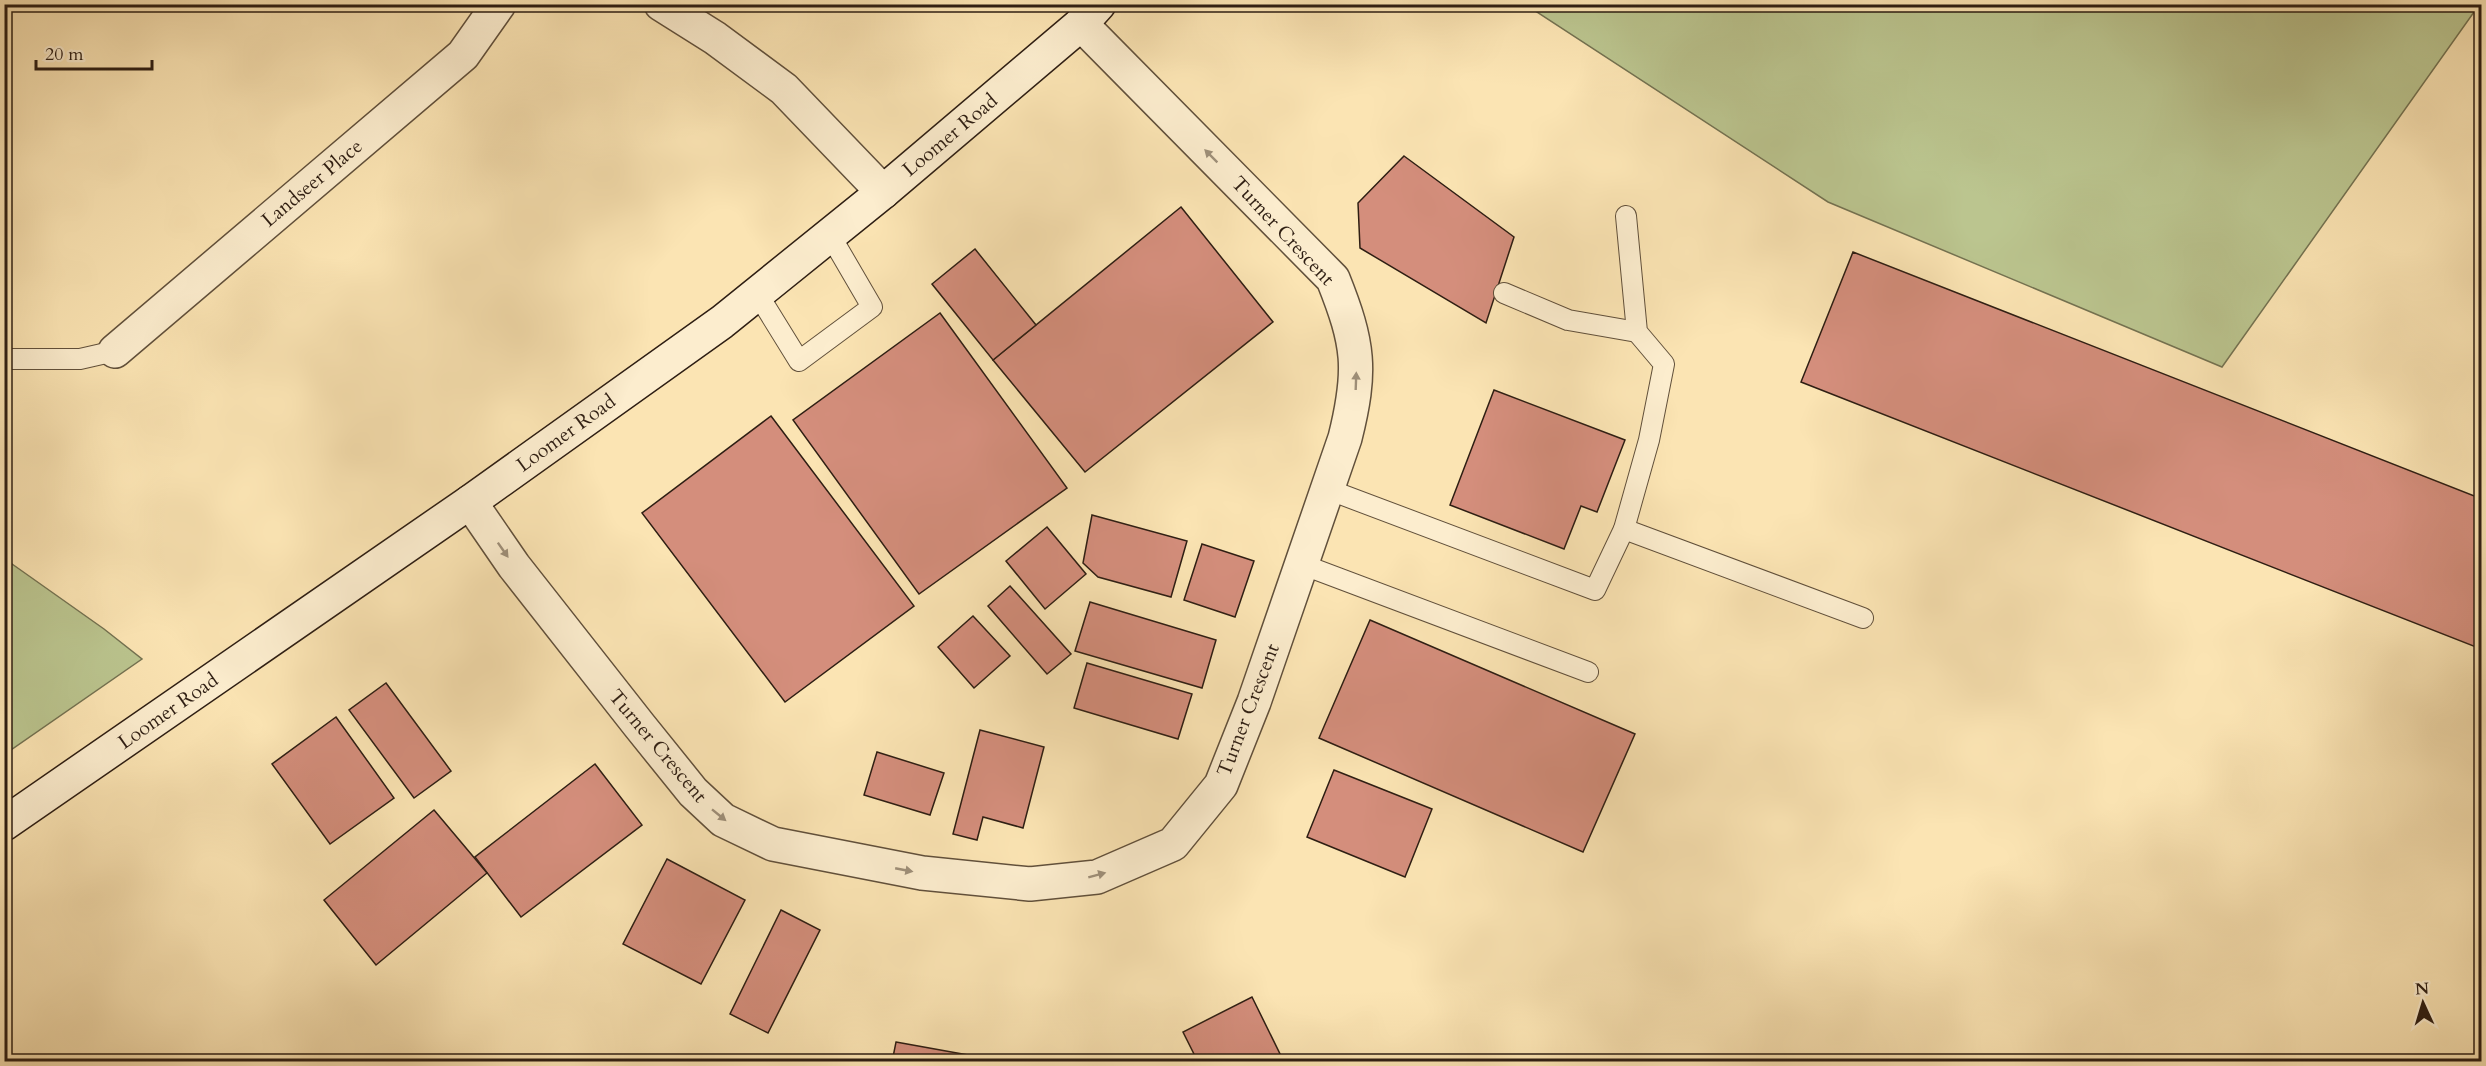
<svg xmlns="http://www.w3.org/2000/svg" width="2486" height="1066" font-family="Cardo,serif">
  <style>
    .green { fill: #bbc58f; stroke: #747251; stroke-width: 1.5 }
    .building { fill: #d48e7c; stroke: #2e1e13; stroke-width: 1.5 }
    .lines { fill: none; stroke-linecap: round; stroke-linejoin: round }
    .lane-casing { stroke: #61503b; stroke-width: 22 }
    .street-casing { stroke: #61503b; stroke-width: 36 }
    .secondary-casing { stroke: #2e1e13; stroke-width: 36 }
    .lane { stroke: #fcedce; stroke-width: 20 }
    .street { stroke: #fcedce; stroke-width: 33 }
    .secondary { stroke: #fcedce; stroke-width: 33 }
    .oneway { fill: #9f907a }
    .labels { text-anchor: middle; dominant-baseline: central; stroke-width: 4.5; stroke-linejoin: round; paint-order: stroke }
    .street-label { font-size: 20px; fill: #2e1e13; stroke: #fcedce }
  </style>
  <rect width="100%" height="100%" fill="#fbe4b3"/>
  <filter id="stains"><feTurbulence type="fractalNoise" baseFrequency=".00333" numOctaves="4"/><feColorMatrix values="0 0 0 0 .2 0 0 0 0 .09 0 0 0 0 .02 0 0 0 .5 -.17"/></filter>
  <radialGradient id="worn" r=".72"><stop offset=".6" stop-color="#630" stop-opacity="0"/><stop offset="1" stop-color="#630" stop-opacity=".3"/></radialGradient>
  <!-- green -->
  <g class="green">
    <path d="M1526,5H2479L2222,367L1828,202Z"/>
    <path d="M5,559L104,629L142,659L5,754Z"/>
  </g>
  <!-- building -->
  <g class="building">
    <path d="M1404,156L1514,237L1486,323L1360,248L1358,203Z"/>
    <path d="M1181,207L1273,322L1085,472L993,360Z"/>
    <path d="M975,249L1036,325L993,360L932,284Z"/>
    <path d="M1853,252L2482,499L2481,649L1801,382Z"/>
    <path d="M940,313L1067,488L919,594L793,420Z"/>
    <path d="M1494,390L1625,440L1597,512L1581,506L1564,549L1450,505Z"/>
    <path d="M771,416L914,606L785,702L642,513Z"/>
    <path d="M1092,515L1187,541L1171,597L1098,577L1083,563Z"/>
    <path d="M1047,527L1086,574L1045,609L1006,561Z"/>
    <path d="M1202,544L1254,561L1235,617L1184,600Z"/>
    <path d="M1010,586L1071,654L1047,674L988,606Z"/>
    <path d="M1090,602L1216,640L1202,688L1075,651Z"/>
    <path d="M973,616L1010,656L974,688L938,647Z"/>
    <path d="M1370,620L1635,734L1583,852L1319,738Z"/>
    <path d="M1087,663L1192,694L1178,739L1074,708Z"/>
    <path d="M386,683L451,771L414,798L349,710Z"/>
    <path d="M336,717L394,798L330,844L272,764Z"/>
    <path d="M980,730L1044,747L1023,828L983,817L977,840L953,834Z"/>
    <path d="M877,752L944,773L930,815L864,795Z"/>
    <path d="M595,764L642,825L521,917L475,857Z"/>
    <path d="M1334,770L1432,809L1405,877L1307,837Z"/>
    <path d="M434,810L487,873L376,965L324,900Z"/>
    <path d="M667,859L745,900L701,984L623,944Z"/>
    <path d="M781,910L820,930L768,1033L730,1014Z"/>
    <path d="M1252,997L1284,1062H1198L1183,1032Z"/>
    <path d="M896,1042L1007,1062H892Z"/>
  </g>
  <g class="lines">
    <!-- lane casing -->
    <g class="lane-casing">
      <g id="lane">
        <path d="M757,293L799,361L872,307L830,235"/>
        <path d="M1504,293L1568,320L1637,332"/>
        <path d="M4,359H80L115,351"/>
        <path d="M1327,489L1595,590L1624,529L1649,440L1664,364L1637,332L1626,216"/>
        <path d="M1624,529L1863,618"/>
        <path d="M1301,564L1588,672"/>
      </g>
    </g>
    <!-- street casing -->
    <g class="street-casing">
      <g id="street">
        <path d="M661,4L715,38L784,89L883,192"/>
        <path d="M115,351L463,55L499,4"/>
        <path d="M470,502L514,566L639,725L693,792L723,820L773,844L922,873L1030,884L1097,877L1173,844L1221,785L1254,702L1345,438C1362,370 1359,344 1333,279L1081,24"/>
      </g>
    </g>
    <!-- secondary casing -->
    <g class="secondary-casing">
      <path id="secondary" d="M4,824L470,502L722,322L883,192L1081,24L1099,4"/>
    </g>
    <!-- lane -->
    <use href="#lane" class="lane"/>
    <!-- street -->
    <use href="#street" class="street"/>
    <!-- secondary -->
    <use href="#secondary" class="secondary"/>
  </g>
  <!-- one-way arrows -->
  <defs><path id="oneway-solid" d="M-6-.8H1V-3.2L6.5 0L1 3.2V.8H-6Z" transform="scale(1.5)"/></defs>
  <g class="oneway">
    <use href="#oneway-solid" transform="translate(1211 156) rotate(-135)"/>
    <use href="#oneway-solid" transform="translate(1356 381) rotate(-88)"/>
    <use href="#oneway-solid" transform="translate(503 550) rotate(55)"/>
    <use href="#oneway-solid" transform="translate(719 815) rotate(39)"/>
    <use href="#oneway-solid" transform="translate(904 870) rotate(11)"/>
    <use href="#oneway-solid" transform="translate(1097 875) rotate(-15)"/>
  </g>
  <g class="labels">
    <!-- street labels -->
    <g class="street-label">
      <text transform="translate(950 135) rotate(-40)">Loomer Road</text>
      <text transform="translate(312 183) rotate(-40)">Landseer Place</text>
      <text transform="translate(1283 231) rotate(47)">Turner Crescent</text>
      <text transform="translate(566 433) rotate(-36)">Loomer Road</text>
      <text transform="translate(1248 710) rotate(-69)">Turner Crescent</text>
      <text transform="translate(168 711) rotate(-35)">Loomer Road</text>
      <text transform="translate(658 746) rotate(50)">Turner Crescent</text>
    </g>
  </g>
  <!-- margin -->
  <rect width="2486" height="1066" fill="none" stroke="#fbe4b3" stroke-width="24"/>
  <rect x="6" y="6" width="2474" height="1054" fill="none" stroke="#2e1e13" stroke-width="3"/>
  <rect x="12" y="12" width="2462" height="1042" fill="none" stroke="#2e1e13" stroke-width="1.5"/>
  <!-- north arrow -->
  <g transform="translate(2423 1003) rotate(356)" stroke="#fcedce" stroke-width="4.5" paint-order="stroke">
  <path d="M0-4.5L10 22L0 15L-10 22Z" fill="#2e1e13"/>
  <text y="-9" font-size="16" font-weight="bold" text-anchor="middle" fill="#2e1e13">N</text>
  </g>
  <!-- scale -->
  <path d="M36 60v9h116v-9" fill="none" stroke="#2e1e13" stroke-width="3"/>
  <text x="45" y="60" font-size="18" fill="#2e1e13" stroke="#fcedce" stroke-width="4.5" paint-order="stroke">20 m</text>
  <rect width="100%" height="100%" filter="url(#stains)"/>
  <rect width="100%" height="100%" fill="url(#worn)"/>
</svg>
